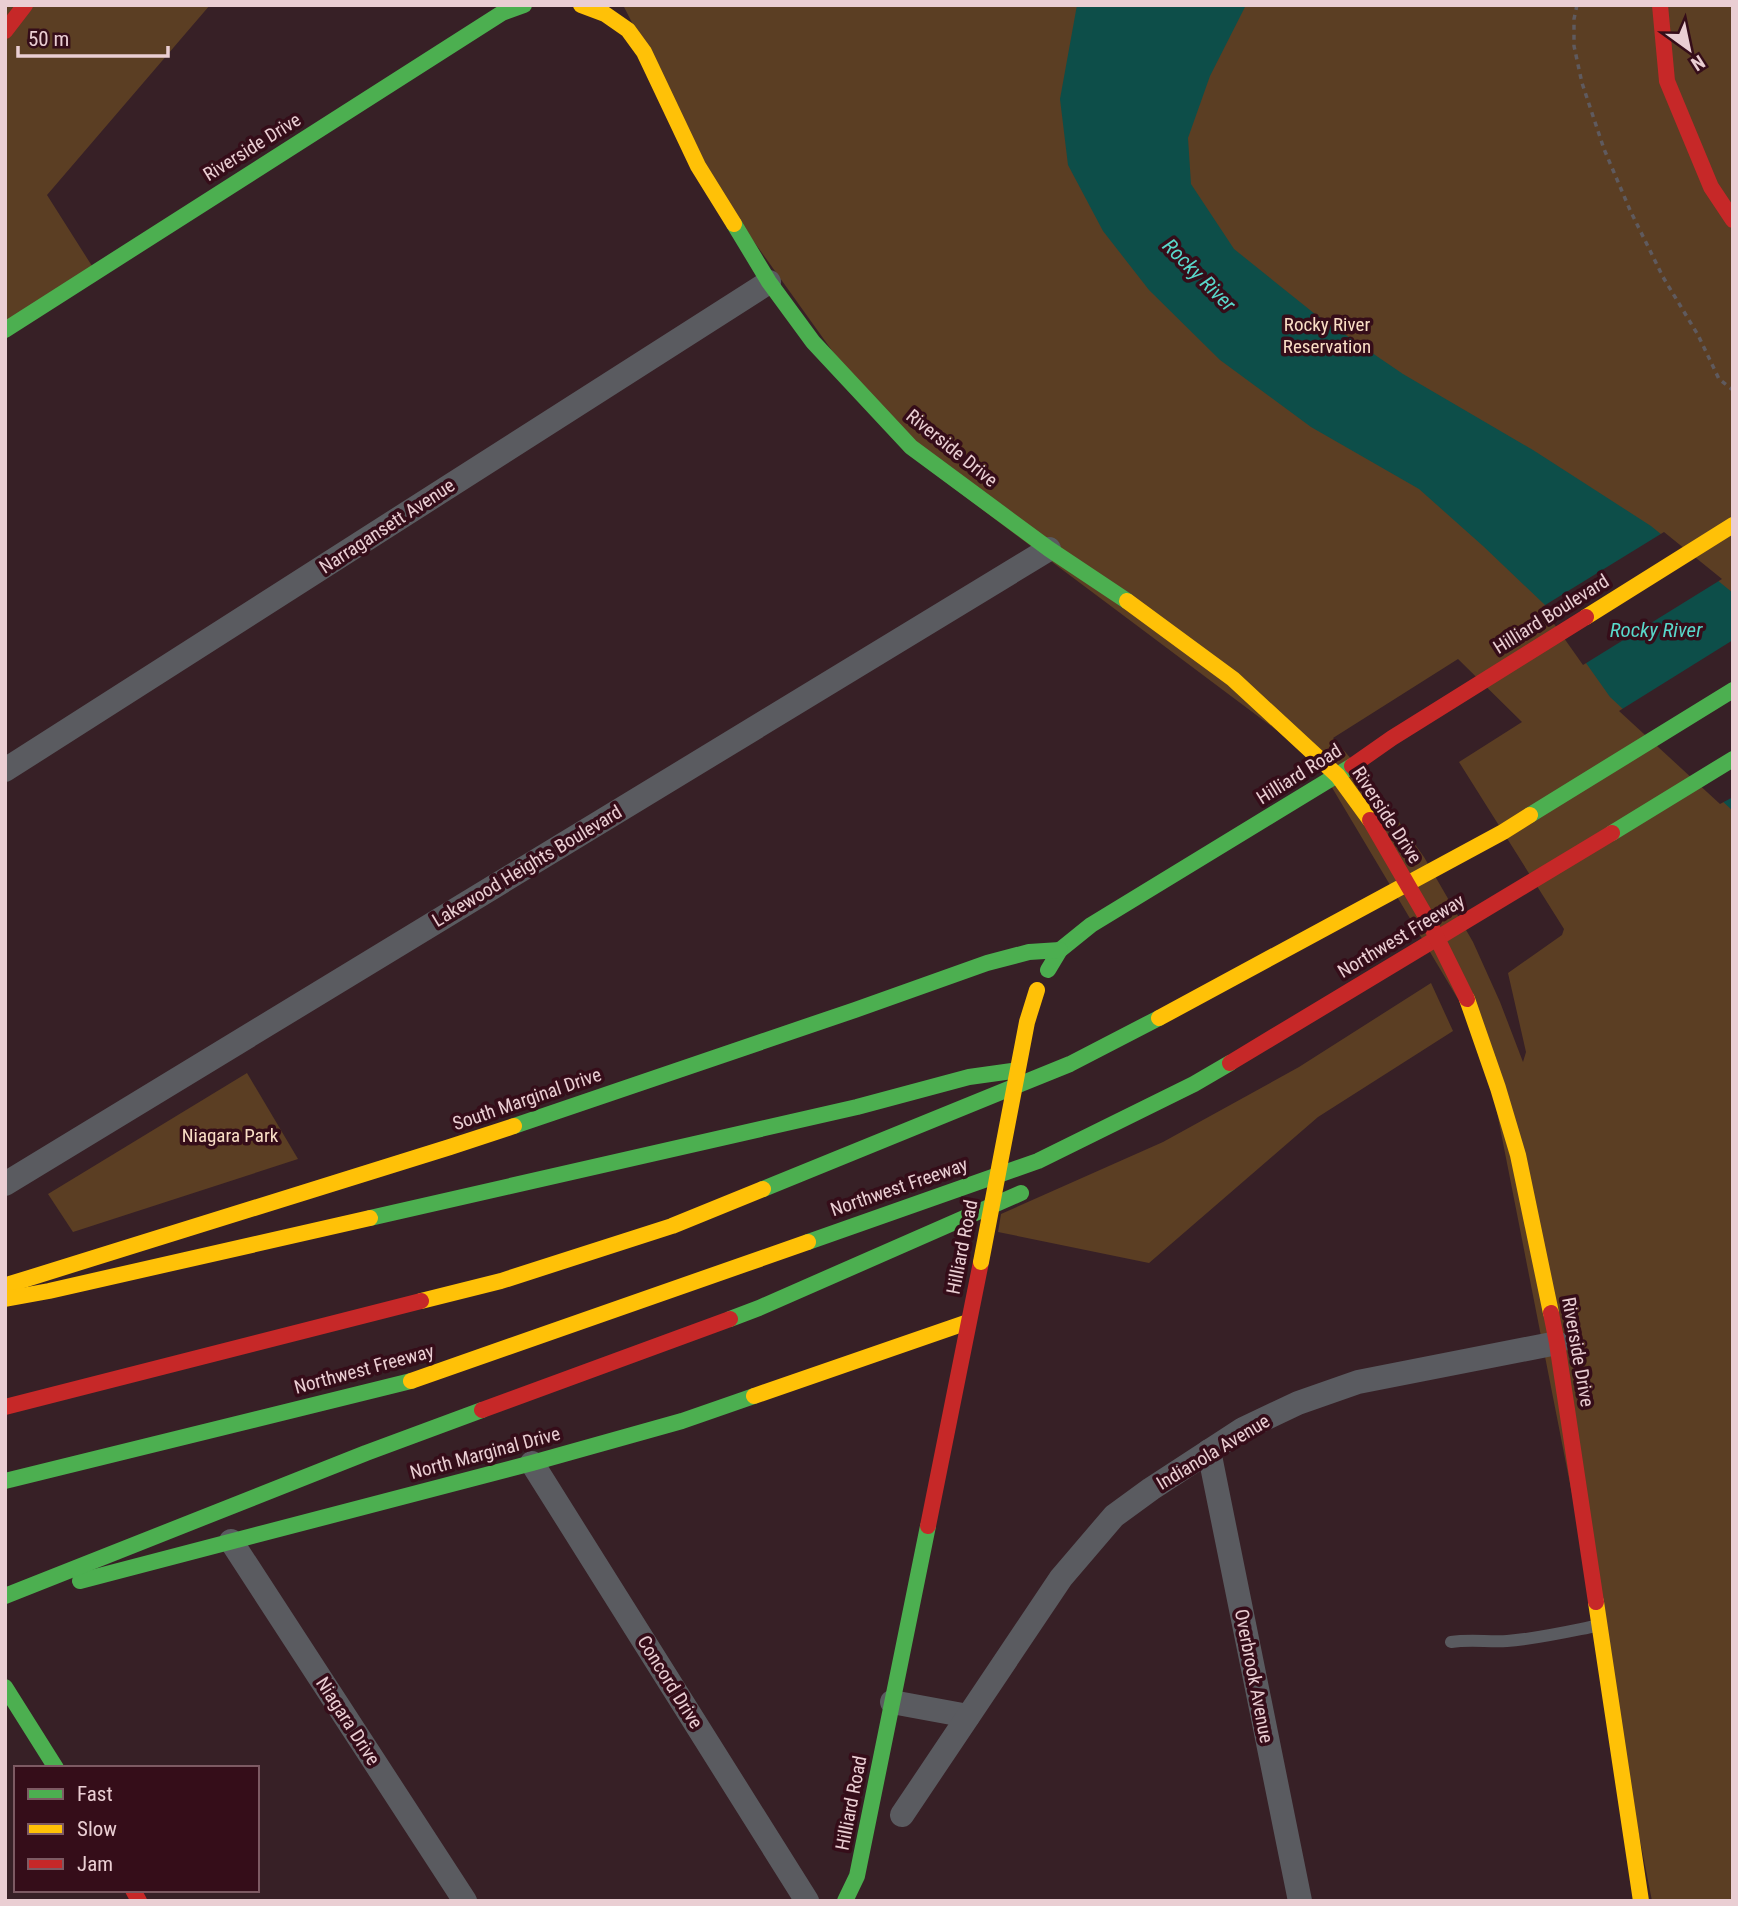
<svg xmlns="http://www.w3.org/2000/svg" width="1738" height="1906" font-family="'Roboto Condensed',sans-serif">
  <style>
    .green { fill: #5b3e23; fill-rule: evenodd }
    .water { fill: #0d4e49 }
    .pier { fill: #372026 }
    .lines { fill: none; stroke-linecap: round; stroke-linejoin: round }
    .path { stroke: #5f5a5e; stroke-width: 3.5; stroke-dasharray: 5 5; stroke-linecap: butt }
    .lane { stroke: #5a5b60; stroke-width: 12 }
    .street { stroke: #5a5b60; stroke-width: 24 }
    .fast { stroke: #4caf50; stroke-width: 16 }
    .slow { stroke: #ffc107; stroke-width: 16 }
    .jam { stroke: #c62828; stroke-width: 16 }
    .slow-bridge { stroke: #ffc107; stroke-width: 16 }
    .jam-bridge { stroke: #c62828; stroke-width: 16 }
    .labels { text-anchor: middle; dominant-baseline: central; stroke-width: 7; stroke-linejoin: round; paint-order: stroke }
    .street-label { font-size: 19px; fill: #eaced3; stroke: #350d19 }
    .park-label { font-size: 19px; fill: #f9dec5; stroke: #350d19 }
    .water-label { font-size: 21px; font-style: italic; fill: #59d7ca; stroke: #350d19 }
  </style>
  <rect width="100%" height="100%" fill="#372026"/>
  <!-- green -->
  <g class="green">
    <path d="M5,5H210L47,195L92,266L5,328Z"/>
    <path d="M623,5H1733V1901H1652L1483,1041L1315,759L904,451L719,193ZM1458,659L1522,722L1459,762L1564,929L1562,935L1508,973L1526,1052L1523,1062L1500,1002L1473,942L1424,857L1367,777L1333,738Z"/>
    <path d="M1431,983L1453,1031L1318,1117L1149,1263L998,1232L1001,1214L1163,1142L1299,1067Z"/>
    <path d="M247,1073L298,1159L73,1232L48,1194Z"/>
  </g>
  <!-- water -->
  <path class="water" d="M1077,5H1246L1210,76L1188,138L1191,184L1234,249L1315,314L1403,374L1533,450L1651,526L1733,593V811L1610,697L1545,605L1483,546L1419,489L1311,427L1220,360L1149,290L1103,231L1068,165L1060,99Z"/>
  <!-- pier -->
  <g class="pier">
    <path d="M1664,532L1722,579L1583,665L1542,607Z"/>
    <path d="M1733,640V797L1720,804L1619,711Z"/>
  </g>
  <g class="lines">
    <!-- path -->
    <path class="path" d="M1577,5L1574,19V46L1582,83L1604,149L1630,210L1663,277L1698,335L1719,379L1733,390"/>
    <!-- lane -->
    <path class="lane" d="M1451,1642C1470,1639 1487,1642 1507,1641C1536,1639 1566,1632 1596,1626"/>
    <!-- street -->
    <g class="street">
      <path d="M5,770L769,282"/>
      <path d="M5,1184L1049,549"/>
      <path d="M1209,1451L1300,1901"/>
      <path d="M532,1463L807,1901"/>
      <path d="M231,1541L465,1901"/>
      <path d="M892,1702L968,1716"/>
      <path d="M902,1815L1061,1578L1114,1516L1151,1489L1243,1429L1298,1403L1358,1382L1557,1343"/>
    </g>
    <!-- fast -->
    <g class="fast">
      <path d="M734,224L769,282L813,342L911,447L1049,549L1127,601"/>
      <path d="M5,330L502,13L524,5"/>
      <path d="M1530,815L1733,690"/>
      <path d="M1612,833L1733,759"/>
      <path d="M1048,970L1060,950L1091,925L1352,766"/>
      <path d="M514,1126L855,1010L987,963L1029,952L1060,950"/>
      <path d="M763,1189L1070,1064L1159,1018"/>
      <path d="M370,1218L857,1107L969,1077L1012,1071"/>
      <path d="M808,1242L1038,1161L1194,1084L1230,1063"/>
      <path d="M730,1319L759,1308L1021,1193"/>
      <path d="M5,1481L411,1381"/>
      <path d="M80,1581L532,1463L682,1421L754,1396"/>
      <path d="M5,1596L366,1453L482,1410"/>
      <path d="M5,1687L56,1768"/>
      <path d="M845,1901L857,1876L928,1526"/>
    </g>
    <!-- slow -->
    <g class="slow">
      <path d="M581,5L605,14L628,30L644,52L698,166L734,224"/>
      <path d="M1127,601L1233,679L1338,776L1370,820"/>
      <path d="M1586,617L1733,525"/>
      <path d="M1467,999L1498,1088L1518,1155L1551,1313"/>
      <path d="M1159,1018L1503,832L1530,815"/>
      <path d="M10,1284L450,1147L514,1126"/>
      <path d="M5,1299L49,1291L370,1218"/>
      <path d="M421,1301L501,1281L672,1226L763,1189"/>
      <path d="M411,1381L808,1242"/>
      <path d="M754,1396L968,1322"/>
      <path d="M1596,1602L1641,1901"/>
    </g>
    <!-- jam -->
    <g class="jam">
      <path d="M1660,5L1667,81L1711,187L1733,220"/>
      <path d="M5,31L25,5"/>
      <path d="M1352,766L1392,738L1586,617"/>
      <path d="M1230,1063L1612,833"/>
      <path d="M1551,1313L1557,1343L1596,1602"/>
      <path d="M5,1407L421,1301"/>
      <path d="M482,1410L730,1319"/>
      <path d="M928,1526L981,1262"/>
      <path d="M133,1890L139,1901"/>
    </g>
    <!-- slow-bridge -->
    <path class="slow-bridge" d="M981,1262L1027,1022L1037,990"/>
    <!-- jam-bridge -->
    <path class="jam-bridge" d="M1370,820L1428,920L1467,999"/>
  </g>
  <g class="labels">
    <!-- street labels -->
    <g class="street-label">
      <text transform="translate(252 147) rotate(-32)">Riverside Drive</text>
      <text transform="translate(952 448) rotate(39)">Riverside Drive</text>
      <text transform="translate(387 526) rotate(-33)">Narragansett Avenue</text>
      <text transform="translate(1551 614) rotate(-32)">Hilliard Boulevard</text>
      <text transform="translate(1299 774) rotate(-32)">Hilliard Road</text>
      <text transform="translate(1387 815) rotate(57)">Riverside Drive</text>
      <text transform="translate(527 866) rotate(-31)">Lakewood Heights Boulevard</text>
      <text transform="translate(1401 936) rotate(-31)">Northwest Freeway</text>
      <text transform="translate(527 1099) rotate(-19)">South Marginal Drive</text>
      <text transform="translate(899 1187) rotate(-19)">Northwest Freeway</text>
      <text transform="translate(962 1247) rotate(-79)">Hilliard Road</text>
      <text transform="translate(1578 1352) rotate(80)">Riverside Drive</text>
      <text transform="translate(364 1369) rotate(-15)">Northwest Freeway</text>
      <text transform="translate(1213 1452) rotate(-31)">Indianola Avenue</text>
      <text transform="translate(485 1453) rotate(-15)">North Marginal Drive</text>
      <text transform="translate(1254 1676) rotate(79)">Overbrook Avenue</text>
      <text transform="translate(670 1682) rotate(58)">Concord Drive</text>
      <text transform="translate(348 1721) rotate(57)">Niagara Drive</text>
      <text transform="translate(851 1803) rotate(-79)">Hilliard Road</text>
    </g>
    <!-- park labels -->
    <g class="park-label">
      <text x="1327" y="324">Rocky River<tspan x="1327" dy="22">Reservation</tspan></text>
      <text x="230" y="1135">Niagara Park</text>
    </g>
    <!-- water labels -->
    <g class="water-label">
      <text transform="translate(1199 275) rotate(45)">Rocky River</text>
      <text x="1656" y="630">Rocky River</text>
    </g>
  </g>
  <!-- border -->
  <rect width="1738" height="1906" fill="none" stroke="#eaced3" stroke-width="14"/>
  <!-- legend -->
  <rect x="14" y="1766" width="245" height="126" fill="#350d19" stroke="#7d5a63" stroke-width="2"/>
  <rect x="28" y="1789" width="35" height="10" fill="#4caf50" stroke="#7d5a63" stroke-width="2"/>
  <text x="77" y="1801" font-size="21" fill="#eaced3">Fast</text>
  <rect x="28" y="1824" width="35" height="10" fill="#ffc107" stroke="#7d5a63" stroke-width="2"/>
  <text x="77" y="1836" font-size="21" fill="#eaced3">Slow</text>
  <rect x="28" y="1859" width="35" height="10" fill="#c62828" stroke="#7d5a63" stroke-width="2"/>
  <text x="77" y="1871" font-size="21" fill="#eaced3">Jam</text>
  <!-- north arrow -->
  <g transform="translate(1689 49) rotate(147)" stroke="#350d19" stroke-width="5" paint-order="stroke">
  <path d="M0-5L12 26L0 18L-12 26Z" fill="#eaced3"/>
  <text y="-10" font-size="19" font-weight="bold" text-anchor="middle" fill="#eaced3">N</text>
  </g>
  <!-- scale -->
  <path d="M18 46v10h150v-10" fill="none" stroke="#eaced3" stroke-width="3.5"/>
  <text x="28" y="46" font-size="21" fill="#eaced3" stroke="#350d19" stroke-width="5" paint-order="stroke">50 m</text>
</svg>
